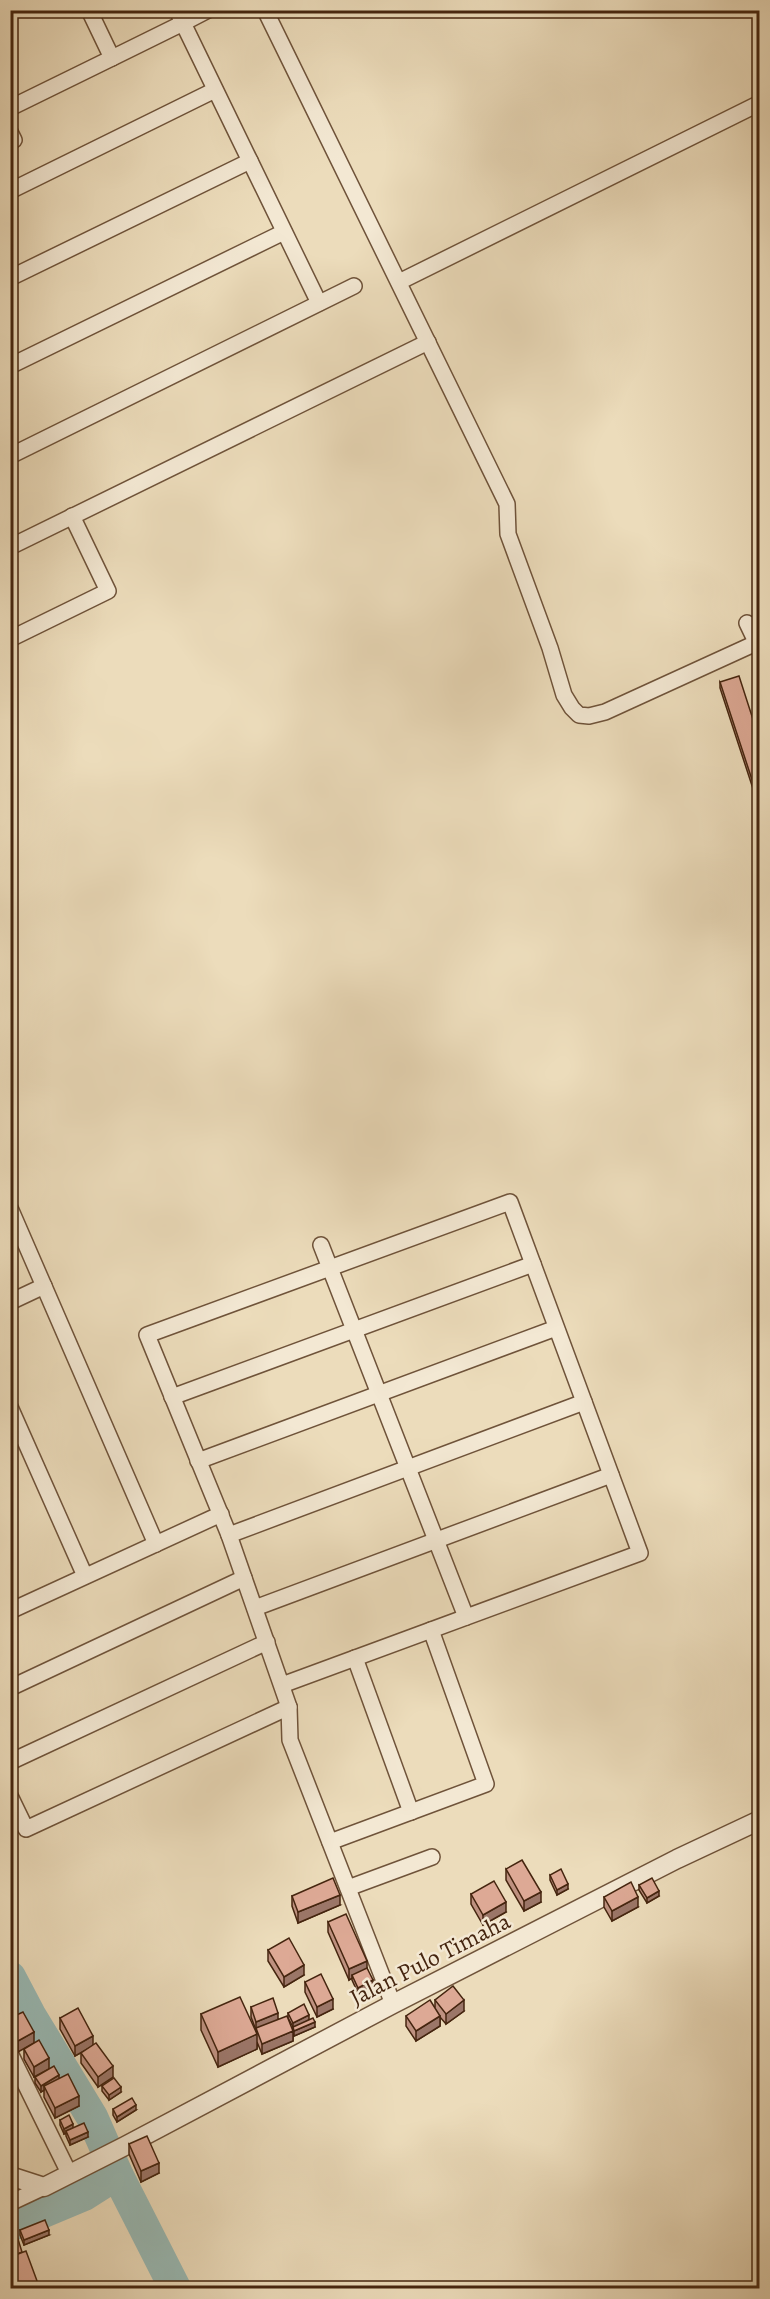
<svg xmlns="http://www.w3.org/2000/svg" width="770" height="2299" font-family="Alegreya,serif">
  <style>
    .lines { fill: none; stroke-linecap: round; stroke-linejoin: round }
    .river { stroke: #99bab5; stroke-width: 32 }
    .minor-casing { stroke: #6f533a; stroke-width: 18 }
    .tertiary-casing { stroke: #6f533a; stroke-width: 21 }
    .minor { stroke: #f3e8d3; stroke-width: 15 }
    .tertiary { stroke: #f3e8d3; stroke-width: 18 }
    .wall { fill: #be9180; stroke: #45250f; stroke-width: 1.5 }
    .shaded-wall { fill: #9b7668; stroke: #45250f; stroke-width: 1.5 }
    .building { fill: #dda995; stroke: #45250f; stroke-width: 1.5 }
    .labels { text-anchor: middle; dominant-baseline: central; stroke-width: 5; stroke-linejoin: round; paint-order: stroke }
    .street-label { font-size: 24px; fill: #45250f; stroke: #f3e8d3 }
  </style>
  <rect width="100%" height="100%" fill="#ecdcbb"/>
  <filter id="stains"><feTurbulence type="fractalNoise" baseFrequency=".00333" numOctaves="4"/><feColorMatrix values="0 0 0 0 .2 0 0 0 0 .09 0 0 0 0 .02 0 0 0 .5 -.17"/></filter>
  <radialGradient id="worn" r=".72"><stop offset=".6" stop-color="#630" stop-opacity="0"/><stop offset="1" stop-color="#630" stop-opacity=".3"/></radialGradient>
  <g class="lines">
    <!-- river -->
    <g class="river">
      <path d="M10,1977L30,2015L92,2117L117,2174L175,2288"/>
      <path d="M10,2226L84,2195L117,2174"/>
    </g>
    <!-- minor casing -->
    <g class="minor-casing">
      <g id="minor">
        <path d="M89,10L112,58L183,23L319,303"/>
        <path d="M177,10L183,23L208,10"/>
        <path d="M265,10L507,504L508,534L550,648L564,695L572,708L579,715L589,716L605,712L756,643"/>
        <path d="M10,108L112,58"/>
        <path d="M10,132L14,140"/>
        <path d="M10,191L215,90"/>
        <path d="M10,278L250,161"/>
        <path d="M399,282L760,103"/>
        <path d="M10,366L284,232"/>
        <path d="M10,456L354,286"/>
        <path d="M10,547L428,342"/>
        <path d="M747,623L760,650"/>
        <path d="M10,639L108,591L72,516"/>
        <path d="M10,1208L156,1544"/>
        <path d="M321,1245L466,1617"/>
        <path d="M10,1302L44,1286"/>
        <path d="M172,1397L533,1264"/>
        <path d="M10,1407L85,1576"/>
        <path d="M198,1461L556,1328"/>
        <path d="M229,1535L584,1402"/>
        <path d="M255,1608L611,1475"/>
        <path d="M10,1611L221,1514"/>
        <path d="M355,1658L411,1812"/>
        <path d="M282,1685L640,1553L510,1202L147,1335L229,1535L289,1707L290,1740L393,2004"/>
        <path d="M10,1688L244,1578"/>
        <path d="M10,1762L267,1642"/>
        <path d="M10,1796L26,1829L289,1707"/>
        <path d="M330,1842L486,1784L431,1630"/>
        <path d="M348,1888L432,1857"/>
        <path d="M10,2053L69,2173"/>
        <path d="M10,2203L44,2187"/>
      </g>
    </g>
    <!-- tertiary casing -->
    <g class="tertiary-casing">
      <path id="tertiary" d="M10,2176L44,2187L125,2146L393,2004L677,1859L760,1820"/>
    </g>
    <!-- minor -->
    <use href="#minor" class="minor"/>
    <!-- tertiary -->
    <use href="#tertiary" class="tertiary"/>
  </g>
  <!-- wall -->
  <g class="wall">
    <path d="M720,682L759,738V807L720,688Z"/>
    <path d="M506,1869L541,1902L524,1911L506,1880Z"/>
    <path d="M550,1875L568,1889L557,1895L550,1880Z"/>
    <path d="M639,1885L659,1896L647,1903L639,1890Z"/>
    <path d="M471,1894L506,1912L483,1925L471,1904Z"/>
    <path d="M292,1896L340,1905L298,1923L292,1906Z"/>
    <path d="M604,1897L638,1907L612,1921L604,1907Z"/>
    <path d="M328,1922L367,1968L373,1986L358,1993L352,1980V1978L349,1980L328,1932Z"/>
    <path d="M268,1950L304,1975L284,1987L268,1961Z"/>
    <path d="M305,1982L333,2009L317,2017L305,1992Z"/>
    <path d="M435,2000L464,2011L446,2024L440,2017V2026L416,2041L406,2026V2016L435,2007Z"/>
    <path d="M251,2007L278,2019L293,2030V2027L288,2018V2013L309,2020L315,2027L294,2036L293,2033V2041L262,2054L257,2042V2049L218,2067L201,2030V2014L256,2030L251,2017Z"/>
    <path d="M10,2018L34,2032L18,2052L10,2038Z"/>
    <path d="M60,2018L93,2045L113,2077L98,2087L81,2063V2053L82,2052L75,2056L60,2029Z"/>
    <path d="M24,2049L49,2069L34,2077L24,2059Z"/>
    <path d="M35,2077L59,2078L79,2106L55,2118L44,2097V2090L41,2092L35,2083Z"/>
    <path d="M102,2086L121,2092L109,2100L102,2091Z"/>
    <path d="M113,2109L136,2110L117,2122L113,2115Z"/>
    <path d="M60,2120L73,2128L88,2137L70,2145L66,2136V2133L64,2134L60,2125Z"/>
    <path d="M129,2144L159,2173L141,2182L129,2154Z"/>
    <path d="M20,2230L49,2235L24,2245L20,2235Z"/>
  </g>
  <!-- shaded-wall -->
  <g class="shaded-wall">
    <path d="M568,1884V1889L557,1895V1890Z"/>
    <path d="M659,1891V1896L647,1903V1898Z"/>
    <path d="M541,1892V1902L524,1911V1901Z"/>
    <path d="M340,1895V1905L298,1923V1912Z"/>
    <path d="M638,1897V1907L612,1921V1911Z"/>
    <path d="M506,1902V1912L483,1925V1915Z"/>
    <path d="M367,1961V1972L352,1975V1978L349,1980V1969Z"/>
    <path d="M304,1965V1975L284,1987V1977Z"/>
    <path d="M373,1980V1986L358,1993V1988Z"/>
    <path d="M333,1999V2009L317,2017V2007Z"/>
    <path d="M464,2000V2011L446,2024V2014Z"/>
    <path d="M278,2013V2023L256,2032V2022Z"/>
    <path d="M309,2015V2020L293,2029V2023Z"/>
    <path d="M440,2016V2026L416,2041V2031Z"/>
    <path d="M315,2022V2027L294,2036V2031Z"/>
    <path d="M293,2031V2041L262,2054V2044Z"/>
    <path d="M34,2032V2043L18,2052V2041Z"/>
    <path d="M257,2034V2049L218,2067V2052Z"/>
    <path d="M93,2036V2046L75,2056V2046Z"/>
    <path d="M49,2058V2069L34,2077V2067Z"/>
    <path d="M113,2066V2077L98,2087V2077Z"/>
    <path d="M59,2075V2080L44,2086V2090L41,2092V2086Z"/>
    <path d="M121,2087V2092L109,2100V2095Z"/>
    <path d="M79,2096V2106L55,2118V2108Z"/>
    <path d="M136,2105V2110L117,2122V2117Z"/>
    <path d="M73,2124V2129L66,2131V2133L64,2134V2129Z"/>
    <path d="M88,2132V2137L70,2145V2140Z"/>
    <path d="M159,2163V2173L141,2182V2171Z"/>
    <path d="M49,2230V2235L24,2245V2240Z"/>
  </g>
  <!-- building -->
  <g class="building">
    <path d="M739,676L759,738V801L720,682Z"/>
    <path d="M522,1860L541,1892L524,1901L506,1869Z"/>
    <path d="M561,1869L568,1884L557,1890L550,1875Z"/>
    <path d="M333,1878L340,1895L298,1912L292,1896Z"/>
    <path d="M652,1878L659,1891L647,1898L639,1885Z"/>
    <path d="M494,1881L506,1902L483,1915L471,1894Z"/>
    <path d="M631,1882L638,1897L612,1911L604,1897Z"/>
    <path d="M346,1914L367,1961L349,1969L328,1922Z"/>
    <path d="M289,1938L304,1965L284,1977L268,1950Z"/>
    <path d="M367,1968L373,1980L358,1988L352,1975Z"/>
    <path d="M321,1974L333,1999L317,2007L305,1982Z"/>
    <path d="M453,1986L464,2000L446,2014L435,2000Z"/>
    <path d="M240,1997L257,2034L218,2052L201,2014Z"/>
    <path d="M273,1998L278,2013L256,2022L251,2007Z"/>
    <path d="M430,2000L440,2016L416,2031L406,2016Z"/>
    <path d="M304,2004L309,2015L293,2023L288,2013Z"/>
    <path d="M78,2008L93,2036L75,2046L60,2018Z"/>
    <path d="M23,2012L34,2032L18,2041L10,2027V2018Z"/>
    <path d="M287,2016L293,2031L262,2044L256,2028Z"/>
    <path d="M313,2018L315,2022L294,2031L293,2027Z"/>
    <path d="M39,2040L49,2058L34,2067L24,2049Z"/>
    <path d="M96,2043L113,2066L98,2077L81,2053Z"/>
    <path d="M54,2066L59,2075L41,2086L35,2077Z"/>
    <path d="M68,2074L79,2096L55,2108L44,2086Z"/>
    <path d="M114,2078L121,2087L109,2095L102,2086Z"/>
    <path d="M132,2098L136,2105L117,2117L113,2109Z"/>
    <path d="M69,2115L73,2124L64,2129L60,2120Z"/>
    <path d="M84,2123L88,2132L70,2140L66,2131Z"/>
    <path d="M147,2136L159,2163L141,2171L129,2144Z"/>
    <path d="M45,2220L49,2230L24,2240L20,2230Z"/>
    <path d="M17,2236L22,2252L10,2257V2238Z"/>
    <path d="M26,2251L40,2289H10V2257Z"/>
  </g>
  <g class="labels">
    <!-- street labels -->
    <g class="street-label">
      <text transform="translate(430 1959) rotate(-27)">Jalan Pulo Timaha</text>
    </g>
  </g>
  <!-- margin -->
  <rect width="770" height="2299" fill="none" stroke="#ecdcbb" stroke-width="36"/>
  <rect x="12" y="12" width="746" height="2275" fill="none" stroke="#45250f" stroke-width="3"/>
  <rect x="18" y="18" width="734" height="2263" fill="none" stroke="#45250f" stroke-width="1.5"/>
  <rect width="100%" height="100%" filter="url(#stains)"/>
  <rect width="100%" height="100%" fill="url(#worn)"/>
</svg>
